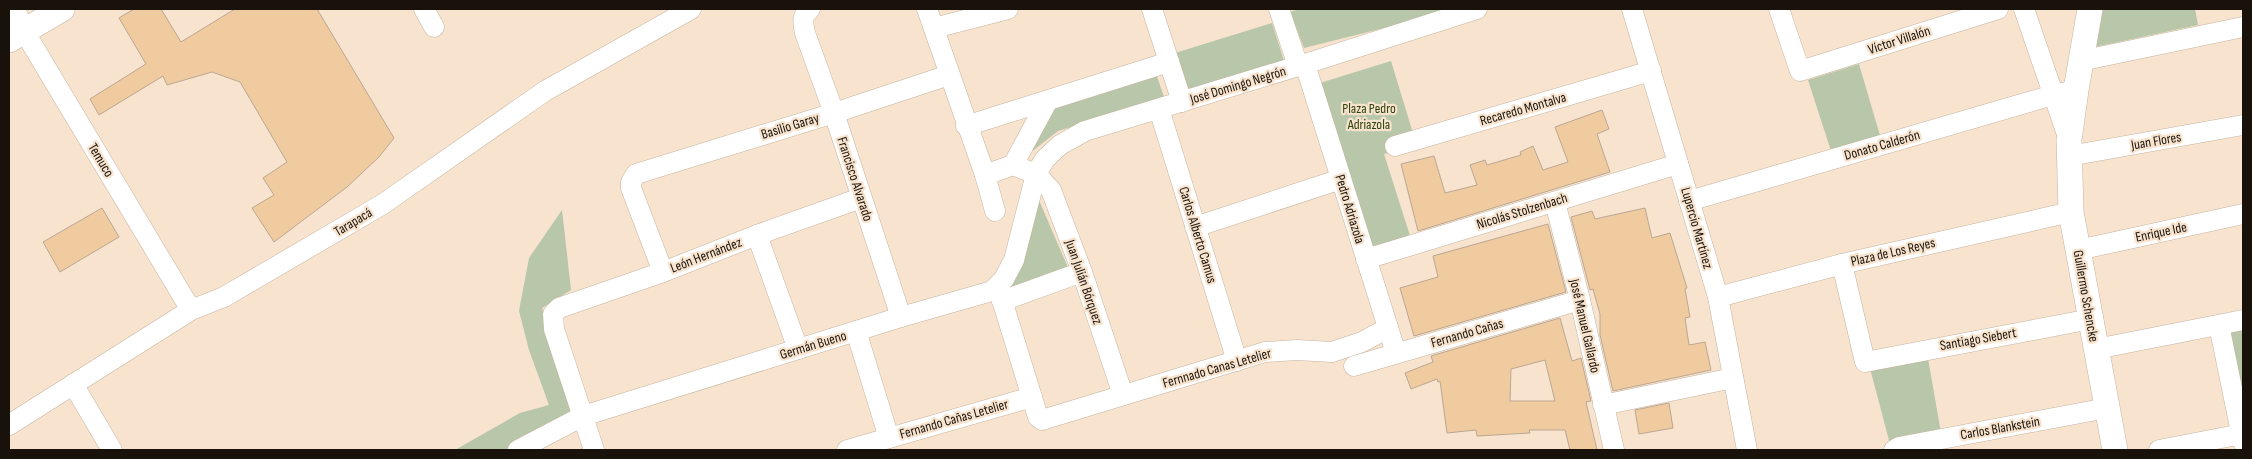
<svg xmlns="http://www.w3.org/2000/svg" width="2252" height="459" font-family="'Sofia Sans Condensed',sans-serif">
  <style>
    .green { fill: #b8c6a9 }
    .building { fill: #f1cba0; stroke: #baa793; fill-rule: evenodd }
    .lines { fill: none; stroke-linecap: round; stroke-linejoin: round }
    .minor-casing { stroke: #c6b49f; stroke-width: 21 }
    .tertiary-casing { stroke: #c6b49f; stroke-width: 26 }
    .minor { stroke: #fff; stroke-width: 20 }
    .tertiary { stroke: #fff; stroke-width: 25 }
    .labels { text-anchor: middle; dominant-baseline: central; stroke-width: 4.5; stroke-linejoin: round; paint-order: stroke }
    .street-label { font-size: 14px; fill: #18120a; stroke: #f7e3ce }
    .park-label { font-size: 14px; fill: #2c410b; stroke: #f7e3ce }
  </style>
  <rect width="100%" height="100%" fill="#f7e3ce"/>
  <!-- green -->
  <g class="green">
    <path d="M1299,9H1460L1304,48L1290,12Z"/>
    <path d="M2096,9H2195L2198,25L2090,48Z"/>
    <path d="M1272,23L1285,64L1188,93L1175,53Z"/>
    <path d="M1391,61L1416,143H1421L1384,154L1411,239L1372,251L1320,83Z"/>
    <path d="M1859,64L1881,139L1832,154L1808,80Z"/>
    <path d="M1155,71L1164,97L1058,131L1030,153L1051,106Z"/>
    <path d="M1035,191L1069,270L1004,291Z"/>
    <path d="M562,210L571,290L542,308L567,400L575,413L505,450H455L520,413L549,405L529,350L519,311L529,258Z"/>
    <path d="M2243,328V450L2216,335Z"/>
    <path d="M1926,347L1941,433L1890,444L1867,357Z"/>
  </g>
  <!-- building -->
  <g class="building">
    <path d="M134,9H161L181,42L235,9H317L394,138L379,157L347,187L274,242L252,208L274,195L263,178L287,162L240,82L212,72L167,85L163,76L99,115L90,99L146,64L119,18Z"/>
    <path d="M1602,110L1609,129L1597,134L1610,172L1418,231L1401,164L1434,156L1445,193L1477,185L1470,165L1485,160L1487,165L1521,155L1520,152L1533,146L1543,170L1568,162L1555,127Z"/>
    <path d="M102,208L119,237L60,272L43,242Z"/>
    <path d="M1645,208L1652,238L1670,233L1687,288L1685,289L1690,317L1685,318L1689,345L1705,342L1711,370L1613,391L1600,335V314L1593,289L1590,290L1571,217L1592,211L1595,219Z"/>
    <path d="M1548,224L1566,292L1414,336L1400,288L1438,277L1433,256Z"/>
    <path d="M1560,318L1572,361L1581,358L1591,401L1586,402L1597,450H1570L1565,430H1529L1530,433L1477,436L1476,430L1447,433L1440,381L1438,382L1437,379L1411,389L1405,373L1433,362L1431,356ZM1545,360L1555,401H1510L1511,369Z"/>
    <path d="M1669,403L1673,428L1639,434L1635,410Z"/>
  </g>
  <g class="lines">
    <!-- minor casing -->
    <g class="minor-casing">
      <g id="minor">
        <path d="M424,9L434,27"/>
        <path d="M810,9C801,16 803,23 805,33L834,113L901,317"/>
        <path d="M927,9L985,175L995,211"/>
        <path d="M1152,9L1182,102"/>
        <path d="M1279,9L1298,66"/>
        <path d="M1632,9L1718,297L1747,450"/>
        <path d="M1779,9L1800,71L1998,9"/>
        <path d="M2024,9L2069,140"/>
        <path d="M934,28L1008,9"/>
        <path d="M24,31L191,310"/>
        <path d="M2080,61L2243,27"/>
        <path d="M1305,64L1396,353"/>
        <path d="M1159,109L1237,361"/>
        <path d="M966,126L1169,62"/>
        <path d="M1395,146L1651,71"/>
        <path d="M2069,156L2243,125"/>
        <path d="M1013,165L1047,102"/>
        <path d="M985,175L1013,165L1036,174L1051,190L1082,272L1123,395"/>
        <path d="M1689,201L2053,95L2076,90"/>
        <path d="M1555,202L1580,300L1614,450"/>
        <path d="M1195,227L1341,179"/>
        <path d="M757,235L798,349"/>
        <path d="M2078,250L2243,214"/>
        <path d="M1366,259L1678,164"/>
        <path d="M1842,264L1865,362L2091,319"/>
        <path d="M663,272L631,188V182L636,174L834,113L949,75"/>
        <path d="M998,287L1038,417L1042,420L1265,352L1297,350L1332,352L1362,342L1388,328"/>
        <path d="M1718,297L1842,264L2071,212"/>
        <path d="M1002,301L1082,272"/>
        <path d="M2219,325L2243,442"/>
        <path d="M856,331L889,438"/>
        <path d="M2096,349L2243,320"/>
        <path d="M1354,366L1580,300"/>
        <path d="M73,384L112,450"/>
        <path d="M1603,405L1733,378"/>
        <path d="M9,425L191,310L224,297L383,204L545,91L691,9"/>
        <path d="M518,450L583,416L901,317L992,291L1004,279L1014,260L1036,174L1045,159L1060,145L1085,131L1305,64L1477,9"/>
        <path d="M594,450L554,329L553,314L559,308L663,272L757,235L861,198"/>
        <path d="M847,450L1032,397"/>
        <path d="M1894,450L1899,447L2107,408"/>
        <path d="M2159,450L2242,434"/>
      </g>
    </g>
    <!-- tertiary casing -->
    <g class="tertiary-casing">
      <g id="tertiary">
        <path d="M11,9L24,31"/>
        <path d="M2090,9L2076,90L2069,140L2071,212L2115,450"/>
        <path d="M9,40L62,9"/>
      </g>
    </g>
    <!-- minor -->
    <use href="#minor" class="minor"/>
    <!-- tertiary -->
    <use href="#tertiary" class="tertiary"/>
  </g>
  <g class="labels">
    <!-- street labels -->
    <g class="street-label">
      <text transform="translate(1899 40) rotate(-18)">Víctor Villalón</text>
      <text transform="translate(1238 85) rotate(-17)">José Domingo Negrón</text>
      <text transform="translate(1523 109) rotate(-16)">Recaredo Montalva</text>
      <text transform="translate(790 126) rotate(-17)">Basilio Garay</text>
      <text transform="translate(2156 141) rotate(-10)">Juan Flores</text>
      <text transform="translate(1882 145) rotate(-16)">Donato Calderón</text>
      <text transform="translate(101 160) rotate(59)">Temuco</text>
      <text transform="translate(855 179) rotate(72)">Francisco Alvarado</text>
      <text transform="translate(1350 209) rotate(73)">Pedro Adriazola</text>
      <text transform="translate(1522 211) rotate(-17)">Nicolás Stolzenbach</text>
      <text transform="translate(353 222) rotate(-31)">Tarapacá</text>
      <text transform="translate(1697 228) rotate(74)">Lupercio Martínez</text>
      <text transform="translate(2161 232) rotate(-12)">Enrique Ide</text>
      <text transform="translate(1198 235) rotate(73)">Carlos Alberto Camus</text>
      <text transform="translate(1893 252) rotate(-13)">Plaza de Los Reyes</text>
      <text transform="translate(706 255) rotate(-21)">León Hernández</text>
      <text transform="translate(1084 282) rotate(71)">Juan Julián Bórquez</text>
      <text transform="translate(2086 296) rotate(80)">Guillermo Schencke</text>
      <text transform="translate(1585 326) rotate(77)">José Manuel Gallardo</text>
      <text transform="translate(1467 333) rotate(-16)">Fernando Cañas</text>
      <text transform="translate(1978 339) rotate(-10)">Santiago Siebert</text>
      <text transform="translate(813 345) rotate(-17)">Germán Bueno</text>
      <text transform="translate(1217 368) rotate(-16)">Fernnado Canas Letelier</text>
      <text transform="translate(954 419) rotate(-16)">Fernando Cañas Letelier</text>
      <text transform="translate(2000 428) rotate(-10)">Carlos Blankstein</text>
    </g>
    <!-- park labels -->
    <g class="park-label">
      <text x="1369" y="108">Plaza Pedro<tspan x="1369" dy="16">Adriazola</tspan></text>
    </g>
  </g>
  <!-- border -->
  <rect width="2252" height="459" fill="none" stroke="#18120a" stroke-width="20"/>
</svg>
